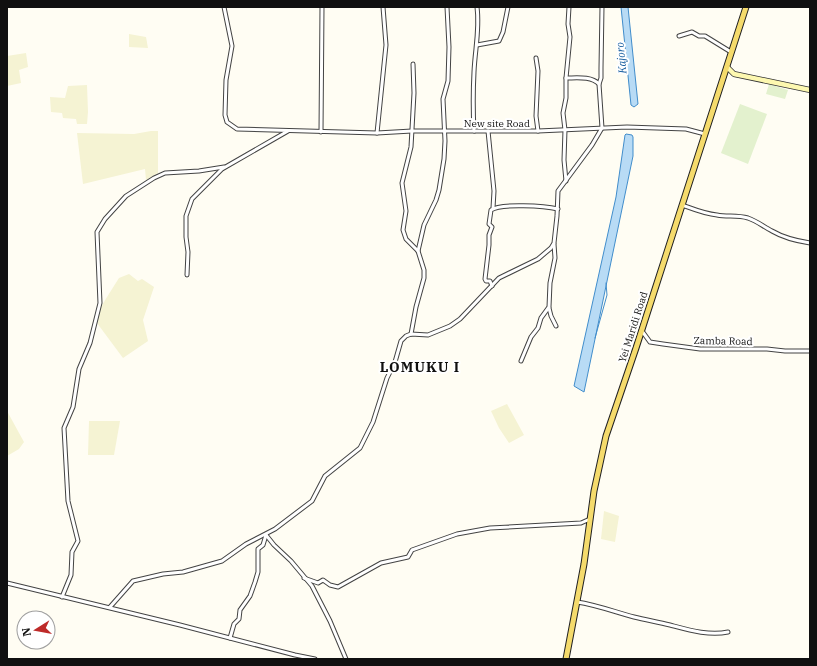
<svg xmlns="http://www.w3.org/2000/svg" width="817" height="666" font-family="'IBM Plex Serif',serif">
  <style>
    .farmland { fill: #f5f3d3 }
    .pitch { fill: #e3f1ce }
    .water { fill: #b8dbf5; stroke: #418dcb }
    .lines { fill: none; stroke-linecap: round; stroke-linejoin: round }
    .stream { stroke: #418dcb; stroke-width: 1 }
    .street-casing { stroke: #434343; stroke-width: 5 }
    .secondary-casing { stroke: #323232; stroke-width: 6 }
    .primary-casing { stroke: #212121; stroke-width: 7 }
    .street { stroke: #fff; stroke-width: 3 }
    .secondary { stroke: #fdf8b0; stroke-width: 4.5 }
    .primary { stroke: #f5db6c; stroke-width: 5 }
    .labels { text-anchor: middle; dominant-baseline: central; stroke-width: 4; stroke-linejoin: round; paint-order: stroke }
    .street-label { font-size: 10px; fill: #101010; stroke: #fff }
    .water-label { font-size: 11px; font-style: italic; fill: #1a5fa0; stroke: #fff }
    .district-label { font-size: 14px; font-weight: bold; letter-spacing: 1px; fill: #101010; stroke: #fff }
  </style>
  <rect width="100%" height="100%" fill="#fffdf3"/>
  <!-- farmland -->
  <g class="farmland">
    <path d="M129,34L146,37L148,48L129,47Z"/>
    <path d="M26,53L28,67L19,70L21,83L7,86V56Z"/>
    <path d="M87,85L88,112L87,124H77L76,119L63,118L62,113L51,112L50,97L65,98L68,86Z"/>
    <path d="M151,131H158V173L146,180L145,169L83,184L77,133L134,134Z"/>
    <path d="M129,274L138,281L142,279L154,287L143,320L148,341L123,358L97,323L101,307L107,297L119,278Z"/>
    <path d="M507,404L524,435L509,443L499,428L491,411Z"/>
    <path d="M7,411L24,442L19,449L7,456Z"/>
    <path d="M89,421H120L114,455H88Z"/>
    <path d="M604,511L619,516L615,542L601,539Z"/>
  </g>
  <!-- pitch -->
  <g class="pitch">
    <path d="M769,84L788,90L785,99L766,94Z"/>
    <path d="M740,104L767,114L748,164L721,153Z"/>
  </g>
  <!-- water -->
  <g class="water">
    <path d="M621,7H628L638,104L634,107L631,105Z"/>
    <path d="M626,134L632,135L633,137V156L584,392L574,386L616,197L625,135Z"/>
  </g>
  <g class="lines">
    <!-- stream -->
    <g class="stream">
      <path d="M807,7L810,8"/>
      <path d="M595,338L607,295L606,283"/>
    </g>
    <!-- street casing -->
    <g class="street-casing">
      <g id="street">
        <path d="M224,7L232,46L226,80L225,115L227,122L237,129L377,133L412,131H538L627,127L686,129L705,134"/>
        <path d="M679,36L692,32L699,36H705L731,52"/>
        <path d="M477,45L499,41L503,32L508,7"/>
        <path d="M536,58L538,71L536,116L538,131"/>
        <path d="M566,78C577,78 591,76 599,84"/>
        <path d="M474,131C473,111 473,91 474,72C475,49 480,29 477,7"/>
        <path d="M488,131L494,191L493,208"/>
        <path d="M321,132L322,7"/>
        <path d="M377,133L386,45L383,7"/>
        <path d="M566,181L564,160L565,130L563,113L566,98V78L570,37L568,24L569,7"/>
        <path d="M682,205C693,209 705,214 717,215C727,217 737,215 748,218C757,221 764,227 772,231C784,238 797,241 810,243"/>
        <path d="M418,251L424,225L436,200L439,190L444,159L445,141L443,99L448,81L449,47L447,7"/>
        <path d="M187,275L188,252L186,237V216L192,199L222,169L288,131"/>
        <path d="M492,286L490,281H486L485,279L489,245V235L492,227L489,224L491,210C501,203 545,206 558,209"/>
        <path d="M549,308L551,316L556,326"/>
        <path d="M642,331L650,342L663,344L700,349H767L785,351H810"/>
        <path d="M411,334L416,307L424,278V270L418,251L406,239L403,230L406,211L402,183L411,147L414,93L413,64"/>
        <path d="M521,361L531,337L538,328L541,318L549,307L550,283L555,258L554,244"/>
        <path d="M266,535L274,545L291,561L312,586L330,621L346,659"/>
        <path d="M304,578L318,583L323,580L330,585L338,587L381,563L408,557L412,550L457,534L490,528L581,523L590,519"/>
        <path d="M7,583L180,625L295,655L315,659"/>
        <path d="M62,597L71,575L72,552L78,541L68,501L64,428L73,407L79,369L90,343L100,303L97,232L105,219L126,196L154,178L165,173L199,171L224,167"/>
        <path d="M577,602C597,605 615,612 634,617C646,620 658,622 670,625C689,630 709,636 728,632"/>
        <path d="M110,607L133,581L163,574L183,572L222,561L246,544L275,529L312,501L325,476L360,448L373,422L387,378L395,362L401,341L406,336L411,334L428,335L450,326L460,319L499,278L538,259L551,248L554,243L557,216L558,191L592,145L602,128L599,84L601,78V68L602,7"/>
        <path d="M230,638L234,624L239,619L240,610L250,596L255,582L258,572V549L263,545L266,535"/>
      </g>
    </g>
    <!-- secondary casing -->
    <g class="secondary-casing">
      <path id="secondary" d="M727,67L734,74L810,90"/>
    </g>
    <!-- primary casing -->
    <g class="primary-casing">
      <path id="primary" d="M566,659L584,564L594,491L606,436L636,348L746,7"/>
    </g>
    <!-- street -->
    <use href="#street" class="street"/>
    <!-- secondary -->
    <use href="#secondary" class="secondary"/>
    <!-- primary -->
    <use href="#primary" class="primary"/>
  </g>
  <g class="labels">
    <!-- street labels -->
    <g class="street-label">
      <text x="497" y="123">New site Road</text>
      <text transform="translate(633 327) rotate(-72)">Yei Maridi Road</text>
      <text transform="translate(723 341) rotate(1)">Zamba Road</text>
    </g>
    <!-- water labels -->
    <g class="water-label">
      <text transform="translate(621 58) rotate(-96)">Kajoro</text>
    </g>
    <!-- district labels -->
    <g class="district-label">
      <text x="420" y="367">LOMUKU I</text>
    </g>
  </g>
  <!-- border -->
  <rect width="817" height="666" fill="none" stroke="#101010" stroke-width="16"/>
  <!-- north arrow -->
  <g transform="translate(36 630) rotate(259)"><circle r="19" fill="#ffffff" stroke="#9f9f9f"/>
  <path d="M0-3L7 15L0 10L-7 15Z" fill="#be2a29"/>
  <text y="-6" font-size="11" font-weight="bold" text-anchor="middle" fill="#101010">N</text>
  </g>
</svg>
